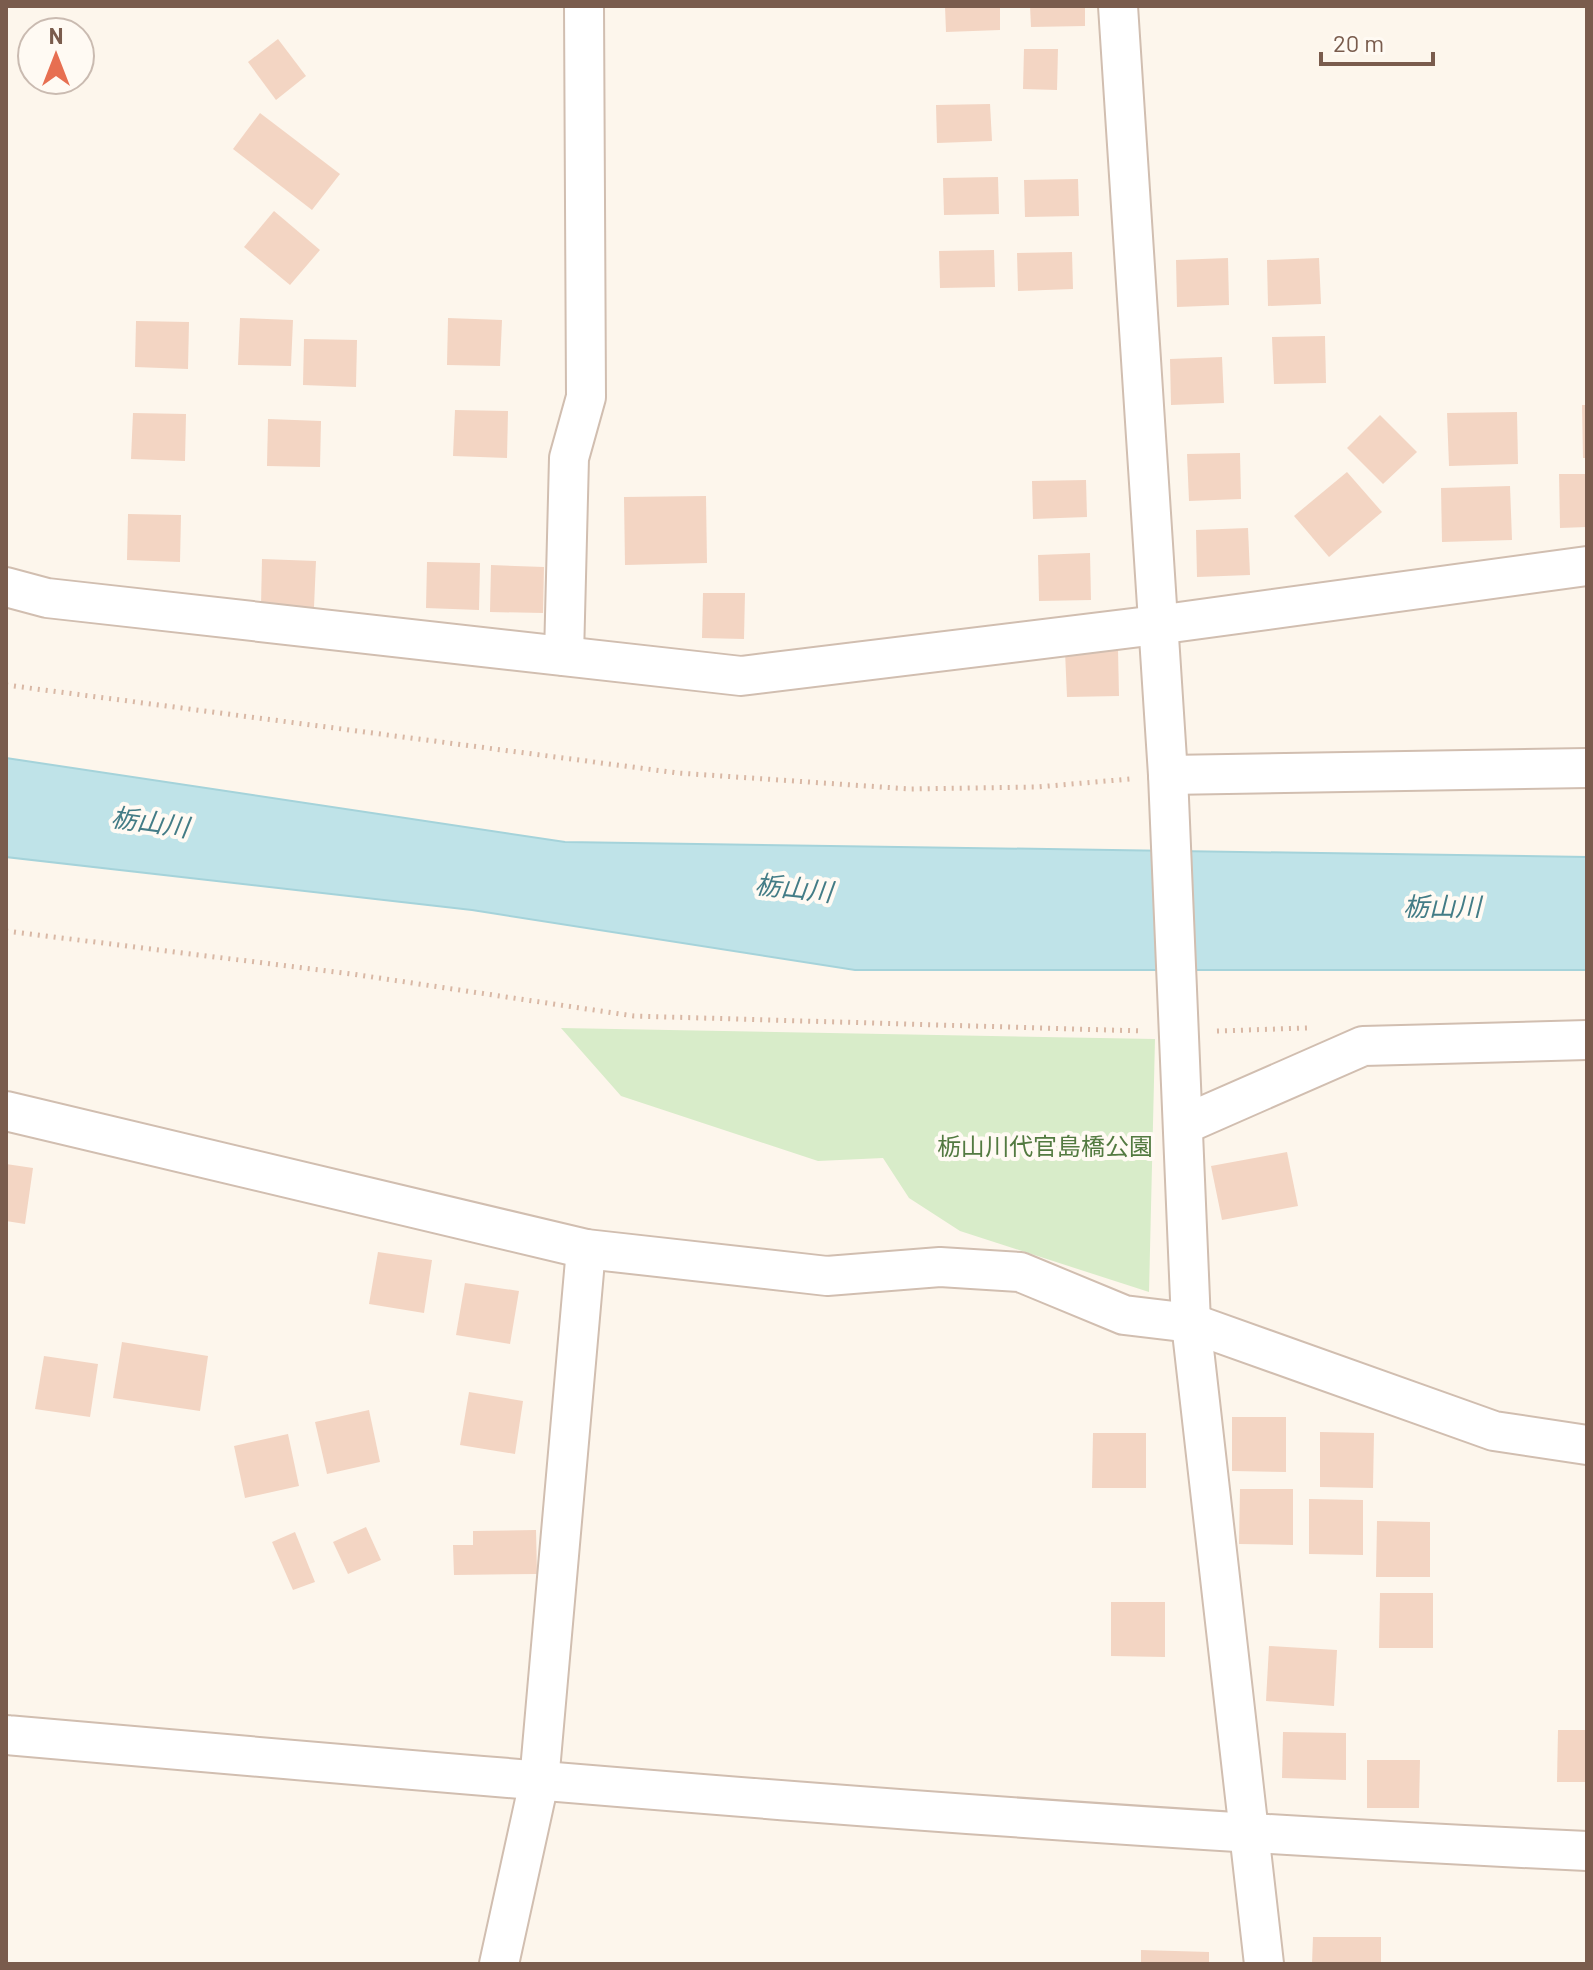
<svg xmlns="http://www.w3.org/2000/svg" width="1593" height="1970" font-family="Barlow,'Noto Sans JP',sans-serif">
  <style>
    .green { fill: #d8ecc9 }
    .water { fill: #bfe3e8; stroke: #a5d3da; stroke-width: 2 }
    .building { fill: #f3d5c3 }
    .lines { fill: none; stroke-linecap: round; stroke-linejoin: round }
    .minor-casing { stroke: #d1beb0; stroke-width: 42 }
    .path { stroke: #d9b8a5; stroke-width: 5; stroke-dasharray: 2 6; stroke-linecap: butt }
    .minor { stroke: #fff; stroke-width: 38 }
    .labels { text-anchor: middle; dominant-baseline: central; stroke-width: 8; stroke-linejoin: round; paint-order: stroke }
    .park-label { font-size: 24px; fill: #537a41; stroke: #fffaf3 }
    .water-label { font-size: 26px; font-style: italic; fill: #437c86; stroke: #fffaf3 }
  </style>
  <rect width="100%" height="100%" fill="#fdf6ec"/>
  <!-- green -->
  <path class="green" d="M561,1028L1155,1039L1149,1292L960,1231L909,1198L883,1158L818,1161L621,1096Z"/>
  <!-- water -->
  <path class="water" d="M6,758L565,842L1587,857V970H855L472,910L6,857Z"/>
  <!-- building -->
  <g class="building">
    <path d="M945,6H1000V30L946,32Z"/>
    <path d="M1030,6H1085V26L1031,27Z"/>
    <path d="M278,39L306,76L276,100L248,62Z"/>
    <path d="M1024,49H1058L1057,90L1023,89Z"/>
    <path d="M990,104L992,141L937,143L936,105Z"/>
    <path d="M260,113L340,174L312,210L233,149Z"/>
    <path d="M998,177L999,214L944,215L943,178Z"/>
    <path d="M1078,179L1079,216L1025,217L1024,180Z"/>
    <path d="M274,211L320,250L290,285L244,247Z"/>
    <path d="M994,250L995,287L940,288L939,251Z"/>
    <path d="M1072,252L1073,289L1018,291L1017,253Z"/>
    <path d="M1228,258L1229,305L1177,307L1176,260Z"/>
    <path d="M1319,258L1321,304L1268,306L1267,260Z"/>
    <path d="M240,318L293,320L291,366L238,365Z"/>
    <path d="M448,318L502,320L500,366L447,365Z"/>
    <path d="M136,321L189,322L188,369L135,367Z"/>
    <path d="M1325,336L1326,383L1274,384L1272,337Z"/>
    <path d="M304,339L357,340L356,387L303,385Z"/>
    <path d="M1222,357L1224,403L1171,405L1170,359Z"/>
    <path d="M1582,405H1587V458H1583Z"/>
    <path d="M455,410L508,411L507,458L453,456Z"/>
    <path d="M1517,412L1518,464L1449,466L1447,413Z"/>
    <path d="M133,413L186,414L185,461L131,459Z"/>
    <path d="M1380,415L1417,452L1383,484L1347,448Z"/>
    <path d="M268,419L321,421L320,467L267,466Z"/>
    <path d="M1240,453L1241,499L1189,501L1187,454Z"/>
    <path d="M1347,472L1382,512L1329,557L1294,516Z"/>
    <path d="M1559,474H1587V527L1560,528Z"/>
    <path d="M1086,480L1087,517L1033,519L1032,481Z"/>
    <path d="M1510,486L1512,540L1442,542L1441,488Z"/>
    <path d="M706,496L707,563L625,565L624,497Z"/>
    <path d="M128,514L181,515L180,562L127,560Z"/>
    <path d="M1248,528L1250,575L1197,577L1196,530Z"/>
    <path d="M1090,553L1091,600L1039,601L1038,555Z"/>
    <path d="M262,559L316,561L314,607L261,606Z"/>
    <path d="M427,562L480,563L479,610L426,608Z"/>
    <path d="M491,565L544,567L543,613L490,612Z"/>
    <path d="M703,593H745L744,639L702,638Z"/>
    <path d="M1118,649L1119,696L1067,697L1065,651Z"/>
    <path d="M1287,1152L1298,1206L1222,1220L1211,1166Z"/>
    <path d="M6,1164L33,1168L25,1224L6,1221Z"/>
    <path d="M378,1252L432,1260L424,1313L369,1304Z"/>
    <path d="M465,1283L519,1291L510,1344L456,1335Z"/>
    <path d="M122,1342L208,1356L200,1411L113,1398Z"/>
    <path d="M44,1356L98,1364L90,1417L35,1409Z"/>
    <path d="M469,1392L523,1401L515,1454L460,1445Z"/>
    <path d="M369,1410L380,1462L327,1474L315,1422Z"/>
    <path d="M1232,1417H1286V1472L1232,1471Z"/>
    <path d="M1320,1432L1374,1433L1373,1488L1320,1487Z"/>
    <path d="M1093,1433H1146V1488H1092Z"/>
    <path d="M288,1434L299,1486L245,1498L234,1446Z"/>
    <path d="M1240,1489H1293V1545L1239,1544Z"/>
    <path d="M1309,1499L1363,1500V1555L1309,1554Z"/>
    <path d="M1377,1521L1430,1522V1577H1376Z"/>
    <path d="M366,1527L381,1560L348,1574L333,1542Z"/>
    <path d="M536,1530L537,1574L454,1575L453,1545H473V1531Z"/>
    <path d="M295,1532L315,1582L293,1590L272,1542Z"/>
    <path d="M1380,1593H1433V1648H1379Z"/>
    <path d="M1111,1602H1165V1657L1111,1656Z"/>
    <path d="M1269,1646L1337,1650L1334,1706L1266,1701Z"/>
    <path d="M1558,1730H1587V1782H1557Z"/>
    <path d="M1283,1732L1346,1733V1780L1282,1778Z"/>
    <path d="M1367,1760H1420L1419,1808H1367Z"/>
    <path d="M1313,1937H1381V1964H1312Z"/>
    <path d="M1141,1950L1209,1952V1964H1141Z"/>
  </g>
  <g class="lines">
    <!-- minor casing -->
    <g class="minor-casing">
      <g id="minor">
        <path d="M1118,6L1168,775L1191,1323L1264,1964"/>
        <path d="M6,587L47,598L741,676L1157,625L1587,566"/>
        <path d="M564,656L569,458L586,397L584,6"/>
        <path d="M1168,775L1587,768"/>
        <path d="M6,1111L586,1249L827,1276L940,1267L1020,1272L1124,1315L1191,1323L1494,1431L1587,1445"/>
        <path d="M1183,1125L1363,1046L1587,1040"/>
        <path d="M6,1735C533,1781 1059,1827 1587,1851"/>
        <path d="M499,1964L539,1782L586,1249"/>
      </g>
    </g>
    <!-- path -->
    <g class="path">
      <path d="M6,685L678,773L910,789L1037,787L1130,779"/>
      <path d="M6,931L352,974L634,1016L1143,1031"/>
      <path d="M1217,1031L1307,1028"/>
    </g>
    <!-- minor -->
    <use href="#minor" class="minor"/>
  </g>
  <g class="labels">
    <!-- park labels -->
    <g class="park-label">
      <text x="1045" y="1145">栃山川代官島橋公園</text>
    </g>
    <!-- water labels -->
    <g class="water-label">
      <text transform="translate(150 821) rotate(8)">栃山川</text>
      <text transform="translate(794 887) rotate(6)">栃山川</text>
      <text x="1442" y="905">栃山川</text>
    </g>
  </g>
  <!-- border -->
  <rect width="1593" height="1970" fill="none" stroke="#7a5c4d" stroke-width="16"/>
  <!-- north arrow -->
  <g transform="translate(56 56)"><circle r="38" fill="#fffaf3" stroke="#cabbb1" stroke-width="2"/>
  <path d="M0-6L14 30L0 20L-14 30Z" fill="#e76f51"/>
  <text y="-12" font-size="22" font-weight="bold" text-anchor="middle" fill="#7a5c4d">N</text>
  </g>
  <!-- scale -->
  <path d="M1321 52v12h112v-12" fill="none" stroke="#7a5c4d" stroke-width="4"/>
  <text x="1333" y="52" font-size="24" fill="#7a5c4d" stroke="#fffaf3" stroke-width="6" paint-order="stroke">20 m</text>
</svg>
